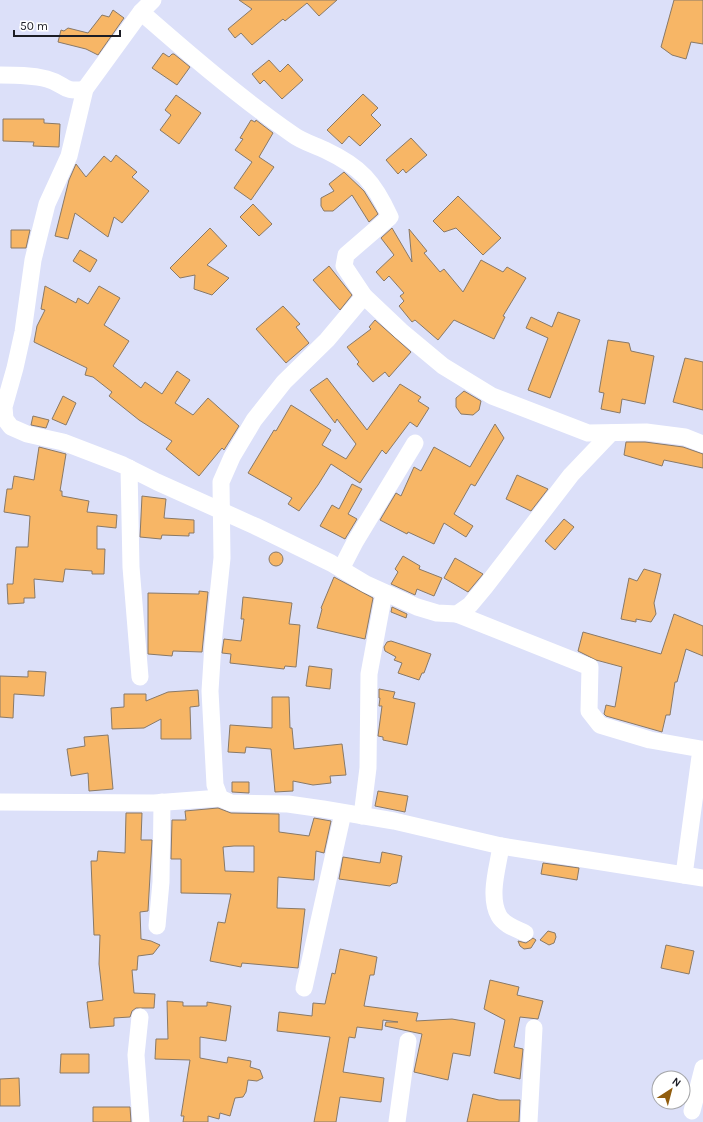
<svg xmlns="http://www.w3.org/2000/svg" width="703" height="1122" font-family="Karla,sans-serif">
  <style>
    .building { fill: #f7b666; stroke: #897967; fill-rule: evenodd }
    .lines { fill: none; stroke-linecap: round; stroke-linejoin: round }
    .minor { stroke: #fff; stroke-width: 17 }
  </style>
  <rect width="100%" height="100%" fill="#dce0f9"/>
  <!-- building -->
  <g class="building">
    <path d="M239,0H337L319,16L307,3L285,21L283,19L252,45L241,33L235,38L228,29L252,9Z"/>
    <path d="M674,0H703V44L691,42L686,59L672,55L661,47Z"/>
    <path d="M113,10L124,18L98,55L86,49L58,42L61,30L64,31L68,28L88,33L102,15L109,17Z"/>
    <path d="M163,53L169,57L172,54H174L190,67L177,85L152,68Z"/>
    <path d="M269,60L280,72L288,64L303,80L282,99L264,80L260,84L252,74Z"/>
    <path d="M363,94L378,108L371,115L381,125L360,146L349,136L342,144L327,130Z"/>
    <path d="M176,95L201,113L179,144L160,130L171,115L165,110Z"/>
    <path d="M3,119H44V123L60,124L59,147L33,146L34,142L3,141Z"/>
    <path d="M251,120L255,122L256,120L273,133L259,157L274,167L251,200L234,188L252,162L235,150L243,139L240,138Z"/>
    <path d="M411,138L427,155L406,173L403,169L398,174L386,160Z"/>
    <path d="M116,155L137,172L132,177L149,191L122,223L114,217L108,237L75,213L68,239L55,236L69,180L76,164L86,177L104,156L111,162Z"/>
    <path d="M344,172L364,191L375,209L378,214L369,222L352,195L333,211H324L321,206V198L334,191L329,184Z"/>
    <path d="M458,196L501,238L483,255L456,228L444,232L433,221Z"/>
    <path d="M253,204L272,224L259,236L240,217Z"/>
    <path d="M210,228L227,246L207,265L229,278L212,295L194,289L195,275L180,278L170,268Z"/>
    <path d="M392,228L412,262L409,229L427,251L424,253L440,272L444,269L463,292L481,260L503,272L507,267L526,278L503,316L505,317L494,339L454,320L438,340L415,320L412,322L399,306L404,301L400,296L404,293L389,276L384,281L376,272L394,255L381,238Z"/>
    <path d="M11,230H30L26,248H11Z"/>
    <path d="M80,250L97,260L90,272L73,261Z"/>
    <path d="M329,266L352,295L340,310L313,280Z"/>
    <path d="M45,286L76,303L78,298L88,304L99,286L120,298L104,325L129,341L113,366L141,388L145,382L162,394L177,371L190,380L175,403L193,415L208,398L239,426L224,450L222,448L199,476L166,449L172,441L139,420L109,396L112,392L93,377L85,375L87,368L34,342L37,326L45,310L41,309Z"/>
    <path d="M283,306L300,324L296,327L309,343L286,363L256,329Z"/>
    <path d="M558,312L580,320L550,398L528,390L548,338L526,328L531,317L552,327Z"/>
    <path d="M375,320L411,352L389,377L385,372L373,382L357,364L359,362L347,347L371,329L369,327Z"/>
    <path d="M608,340L629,343L631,351L654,356L645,404L622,399L620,413L601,409L604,393L599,392Z"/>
    <path d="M685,358L703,362V410L673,402Z"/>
    <path d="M327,378L367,430L400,384L421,397L418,401L429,408L417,427L410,422L386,454L382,450L360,483L331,464L318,485L299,511L288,504L292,498L248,473L274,430L276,431L291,405L331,430L322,445L346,459L356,444L337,419L335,423L310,390Z"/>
    <path d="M464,391L481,401L479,410L473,415L461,414L456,407V398Z"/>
    <path d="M63,396L76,403L66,425L52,419Z"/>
    <path d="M33,416L49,420L46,428L31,425Z"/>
    <path d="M495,424L504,438L475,486L471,484L454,514L473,526L466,537L444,523L434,544L408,532L407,534L380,520L396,493L401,496L414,467L421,471L434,447L470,467Z"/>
    <path d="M626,442H645L683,447L703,454V468L664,460L662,466L624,455Z"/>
    <path d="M39,447L66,454L60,491H62V496L89,501L87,512L117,515L116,528L97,526V549H105L104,574H92V571L65,569L63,582L34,579L35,598H24V603L8,604L7,584H13L16,547H28L30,516L4,512L7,489H12L14,476L34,480Z"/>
    <path d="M517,475L548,489L531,511L506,499Z"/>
    <path d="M352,484L362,489L348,514L357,519L345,539L320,526L332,505L339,509Z"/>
    <path d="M142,496L166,499L164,518L194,520V533H189V536L162,535L161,539L140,537Z"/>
    <path d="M564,519L574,527L555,550L545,541Z"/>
    <circle cx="276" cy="559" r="7"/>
    <path d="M403,556L420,566L419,569L442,578L434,596L417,589L415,595L391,584L398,572L395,569Z"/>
    <path d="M455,558L483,574L468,592L444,578Z"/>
    <path d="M644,569L661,574L654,603L656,614L651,622L636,619V622L621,619L629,578L637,581Z"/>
    <path d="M334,577L373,598L365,639L317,628L322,609L321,608Z"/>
    <path d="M199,591L208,592L202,652L173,651L172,656L148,654V593L199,594Z"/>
    <path d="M243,597L292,603L289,624L300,625L296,667L285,666L284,669L230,663L231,654L222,653L224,639L241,641L244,619H241Z"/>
    <path d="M392,607L407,614L406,618L391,612Z"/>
    <path d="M674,614L703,626V656L686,649L677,682H675L670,715H666L662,732L606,716L604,714L606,705L615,707L622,667L596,660L578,651L583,632L661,654Z"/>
    <path d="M391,641L431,654L424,673H422L419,680L398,673L402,663L394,660L396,657L385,651L384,647L387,642Z"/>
    <path d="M309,666L332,669L330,689L306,686Z"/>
    <path d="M28,671L46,672L44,696L14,694L13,718L0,717V676L28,677Z"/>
    <path d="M379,689L395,692L393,698L415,703L407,745L383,740V737L378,736L382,706H379L380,698H379Z"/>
    <path d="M198,690L199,706L190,707L191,739H161V719L144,728L112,729L111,708L124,707V694H146V701L168,692Z"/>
    <path d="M272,697H289L290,728H292L294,749L342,744L346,775L330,776L331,783L313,785L293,781V791L275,792L271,749L246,747L245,753L228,752L230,725L272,728Z"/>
    <path d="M108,735L113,789L89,791L88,773L71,776L67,749L85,746L84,737Z"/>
    <path d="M232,782H249V793L232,792Z"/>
    <path d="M378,791L408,796L405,812L375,806Z"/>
    <path d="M218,808L231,813L279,814V832L309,836L314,818L331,821L324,853L316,851L314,880L278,877L277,908L305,909L298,968L242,963L241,967L210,961L218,922L225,923L231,894L181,893V859H171L172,820H186L185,811ZM234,846H254V872L225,871L223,847Z"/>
    <path d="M126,813H142L141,840H152L148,911L140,912L141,939L151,941L160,945L153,954L138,956L137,970H132L134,993L155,994L154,1008H136L132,1011L130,1017L114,1018V1026L90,1028L87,1002L103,1000L99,964L100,935H94L91,861H97L98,851L125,853Z"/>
    <path d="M382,852L402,856L397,883L392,884L390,886L339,879L343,857L380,863Z"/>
    <path d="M543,863L579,868L577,880L541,874Z"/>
    <path d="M548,931L555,933L556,937L554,943L549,945L540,940Z"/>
    <path d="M533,938L536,940L531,948L524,949L520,946L518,941L526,943Z"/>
    <path d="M666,945L694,951L689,974L661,968Z"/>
    <path d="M340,949L377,957L374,975H370L364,1006L418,1013L416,1021L452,1019L475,1023L470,1056L453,1053L448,1080L414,1072L422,1034L385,1026L386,1022H398L383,1020L382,1030L357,1027L355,1038L349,1037L343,1072L384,1078L381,1102L340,1097L336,1122H314L330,1037L277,1031L279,1012L312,1016L313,1003L325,1004L332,973L335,974Z"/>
    <path d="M490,980L519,987L517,995L543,1001L538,1019L520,1017L514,1047L523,1049L520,1079L494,1073L505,1020L484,1009Z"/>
    <path d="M167,1001L183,1002V1006H207V1002L231,1006L226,1041L200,1037V1058L227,1063L228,1057L251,1061L250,1067L260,1070L263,1078L257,1081L248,1080L246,1092L243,1097L235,1098L230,1116L220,1113L219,1119L208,1116V1122H183L184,1116H181L190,1060L155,1059L156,1039H168Z"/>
    <path d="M61,1054H89V1073H60Z"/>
    <path d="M19,1078L20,1106H0V1079Z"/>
    <path d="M473,1094L499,1100H520L519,1122H467Z"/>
    <path d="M93,1107H130L131,1122H93Z"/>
  </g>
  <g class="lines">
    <!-- minor -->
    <g class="minor">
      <path d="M153,0L141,12L85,89L69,156L47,204L33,260L23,332L15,368L4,407L5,419L11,427L27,434L63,442L123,465L157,482L255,526L331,563L366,584L417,607L437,613L457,614L470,605L485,587L571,475L611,433"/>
      <path d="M141,12C189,54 239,97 292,134C301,141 314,145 325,150C361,167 374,182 390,217L346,255L344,266L364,296L401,331L443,366L492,396L588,433L646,432L685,437L703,444"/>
      <path d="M0,75C16,75 31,75 47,79C66,84 62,93 85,89"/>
      <path d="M364,296L327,340L284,382L254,420L232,457L221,482L222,558L213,644L210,691L215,785L220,798L231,803L288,804L323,809L394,821L501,846L684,875"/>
      <path d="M129,468L131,567L140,677"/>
      <path d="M341,569L355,542L415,443"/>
      <path d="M457,614L590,667L589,711L600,725L650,740L701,749L684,875L703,878"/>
      <path d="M0,802L154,803L220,798"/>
      <path d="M362,816L368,768L369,674L384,593"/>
      <path d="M501,846C498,867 488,896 499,916C504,925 517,929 525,933"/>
      <path d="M157,926L161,882L162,802"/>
      <path d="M304,988L343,813"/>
      <path d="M140,1017L136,1055L141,1122"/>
      <path d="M692,1111L703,1068"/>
      <path d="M397,1122L408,1041"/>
      <path d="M529,1122L534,1028"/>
    </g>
  </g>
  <!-- north arrow -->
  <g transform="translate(671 1090) rotate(36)"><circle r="19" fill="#ffffff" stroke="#a4a5a8"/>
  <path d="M0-3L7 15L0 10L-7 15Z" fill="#915d0e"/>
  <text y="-6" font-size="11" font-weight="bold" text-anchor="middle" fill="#1c1d25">N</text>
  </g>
  <!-- scale -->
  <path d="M14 30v6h106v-6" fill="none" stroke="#1c1d25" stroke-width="2"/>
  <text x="20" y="30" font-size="12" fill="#1c1d25" stroke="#ffffff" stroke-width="3" paint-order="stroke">50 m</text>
</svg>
